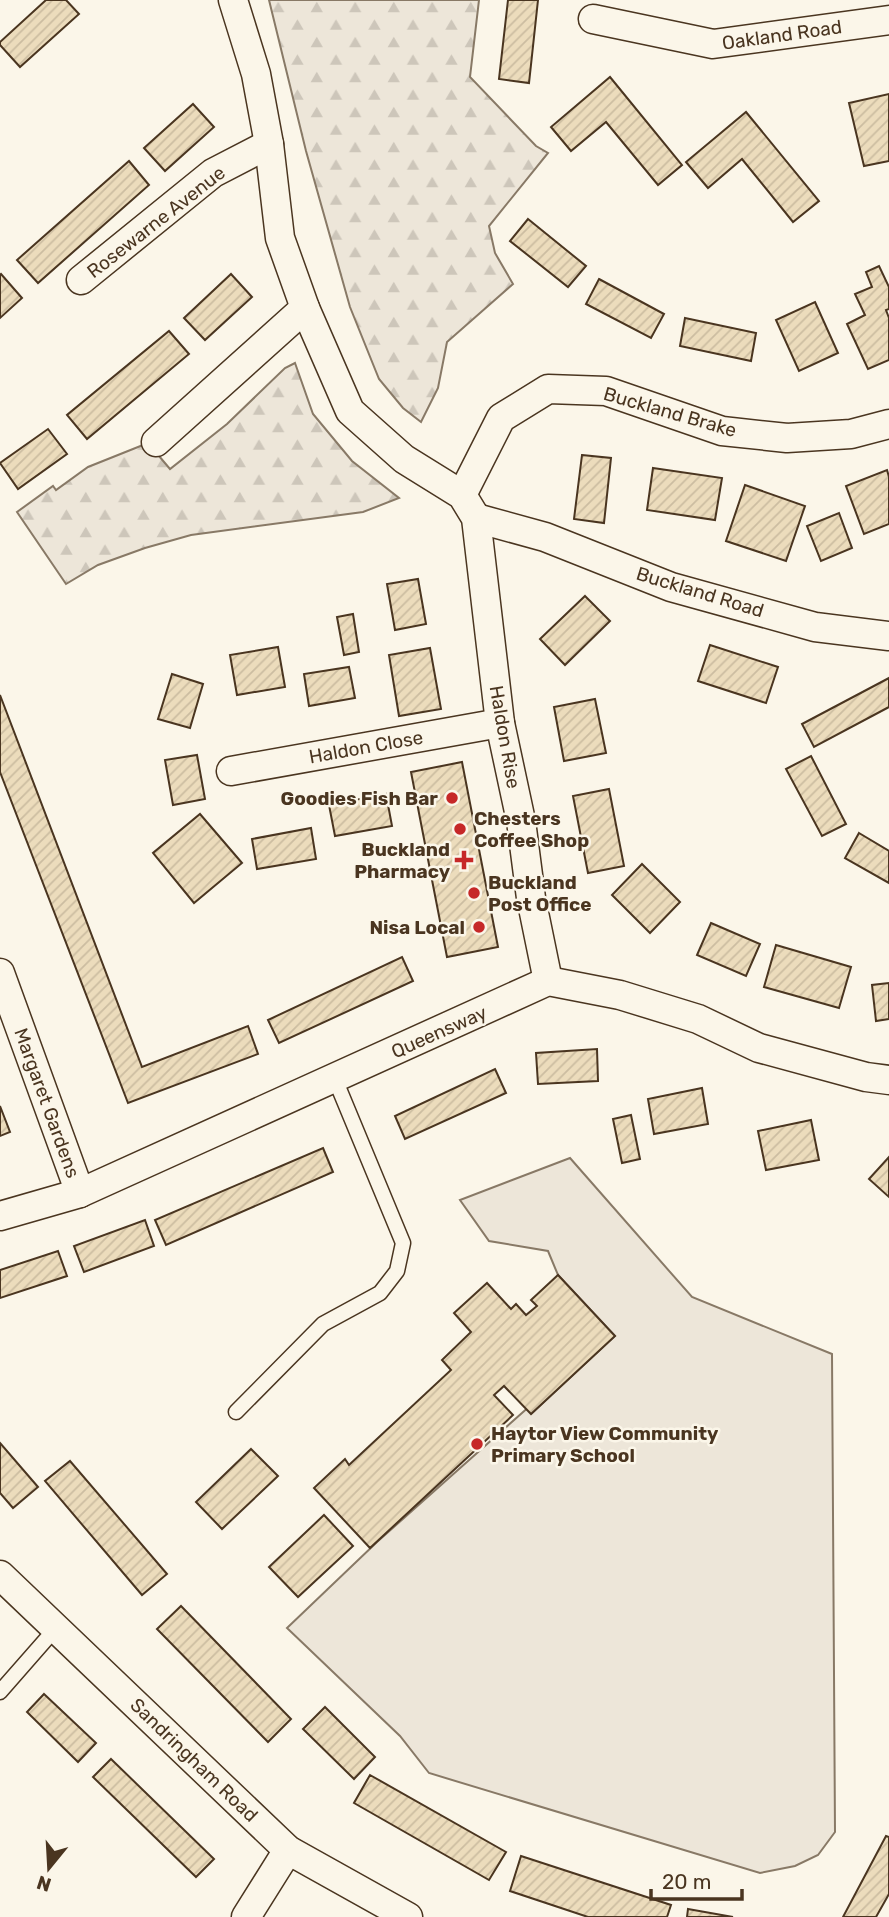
<svg xmlns="http://www.w3.org/2000/svg" width="889" height="1917" font-family="Rubik,sans-serif">
  <style>
    .green { fill: #ede6d9; stroke: #887966; stroke-width: 2 }
    .forest { fill: url(#forest-firs); stroke: #887966; stroke-width: 2 }
    .building { fill: url(#building-hatch); stroke: #4a3520; stroke-width: 2 }
    .lines { fill: none; stroke-linecap: round; stroke-linejoin: round }
    .service-casing { stroke: #4a3520; stroke-width: 17 }
    .minor-casing { stroke: #4a3520; stroke-width: 31 }
    .service { stroke: #fbf6e9; stroke-width: 14 }
    .minor { stroke: #fbf6e9; stroke-width: 28 }
    .poi-dot { fill: #c62828; stroke: #fbf6e9; stroke-width: 2.5 }
    .labels { text-anchor: middle; dominant-baseline: central; stroke-width: 5; stroke-linejoin: round; paint-order: stroke }
    .street-label { font-size: 19px; fill: #4a3520; stroke: #fbf6e9 }
    .poi-label { font-size: 19px; font-weight: bold; fill: #4a3520; stroke: #fbf6e9; text-anchor: end }
  </style>
  <defs>
    <pattern id="forest-firs" width="22" height="20" patternUnits="userSpaceOnUse" patternTransform="scale(1.75)"><rect width="22" height="20" fill="#ede6d9"/><path d="M5 1l3.5 6h-7zM16 11l3.5 6h-7z" fill="#cdc6ba"/></pattern>
    <pattern id="building-hatch" width="6" height="6" patternUnits="userSpaceOnUse" patternTransform="scale(1.75)"><rect width="6" height="6" fill="#ecdcbc"/><path d="M-1 1l2-2M0 6l6-6M5 7l2-2" fill="none" stroke="#ccbda1"/></pattern>
  </defs>
  <rect width="100%" height="100%" fill="#fbf6e9"/>
  <!-- green -->
  <path class="green" d="M570,1158L692,1297L832,1354L835,1832L818,1855L795,1866L760,1873L429,1773L400,1736L287,1628L377,1542L531,1405L532,1413L615,1336L558,1275L548,1251L489,1241L460,1200Z"/>
  <!-- forest -->
  <g class="forest">
    <path d="M269,0H479L470,77L536,146L548,153L489,226L495,253L513,284L447,342L438,388L421,422L403,408L379,379L350,307L306,151Z"/>
    <path d="M295,363L313,414L352,461L399,498L363,512L191,535L145,548L98,565L66,584L17,512L53,486L56,490L88,467L148,443L170,469L227,424L285,368Z"/>
  </g>
  <!-- building -->
  <g class="building">
    <path d="M46,0H66L79,14L20,67L0,45V42Z"/>
    <path d="M508,0H538L529,83L499,79Z"/>
    <path d="M610,77L682,165L658,185L606,122L571,151L551,127Z"/>
    <path d="M889,94V161L864,166L849,103Z"/>
    <path d="M193,104L214,127L165,171L144,148Z"/>
    <path d="M746,112L819,201L793,222L742,159L708,188L686,162Z"/>
    <path d="M129,161L149,185L38,283L17,260Z"/>
    <path d="M528,219L586,266L568,287L510,241Z"/>
    <path d="M879,266L889,287V309L886,310L889,318V360L868,369L847,324L865,315L855,294L872,287L866,272Z"/>
    <path d="M1,274L22,298L0,318V275Z"/>
    <path d="M231,274L252,297L205,340L184,318Z"/>
    <path d="M599,279L664,314L651,338L586,304Z"/>
    <path d="M815,302L838,353L799,371L776,320Z"/>
    <path d="M685,318L756,333L751,361L680,346Z"/>
    <path d="M169,331L189,354L87,439L67,415Z"/>
    <path d="M48,429L67,454L18,489L0,463Z"/>
    <path d="M582,455L611,458L604,523L574,519Z"/>
    <path d="M653,468L722,478L715,520L647,510Z"/>
    <path d="M887,470L889,477V524L864,534L846,486Z"/>
    <path d="M745,485L805,506L786,561L726,541Z"/>
    <path d="M839,513L852,548L821,561L807,526Z"/>
    <path d="M418,579L426,624L395,630L387,584Z"/>
    <path d="M585,596L610,621L565,665L540,639Z"/>
    <path d="M353,614L359,652L344,655L337,617Z"/>
    <path d="M710,645L778,667L766,703L698,681Z"/>
    <path d="M278,647L285,687L237,695L230,655Z"/>
    <path d="M430,648L441,709L399,716L389,655Z"/>
    <path d="M349,667L355,698L309,706L304,674Z"/>
    <path d="M172,674L203,684L190,728L158,719Z"/>
    <path d="M889,678V707L814,747L802,724Z"/>
    <path d="M0,695L142,1067L248,1026L258,1054L128,1103L0,772Z"/>
    <path d="M595,699L606,753L564,761L554,707Z"/>
    <path d="M197,755L205,799L173,805L165,760Z"/>
    <path d="M811,756L846,824L822,836L786,769Z"/>
    <path d="M462,762L498,947L447,957L411,772Z"/>
    <path d="M609,789L624,866L588,873L573,796Z"/>
    <path d="M386,794L392,826L335,836L329,805Z"/>
    <path d="M200,814L242,863L194,903L153,853Z"/>
    <path d="M311,828L316,859L257,869L252,839Z"/>
    <path d="M859,833L889,851V883L845,858Z"/>
    <path d="M642,864L680,902L650,933L612,895Z"/>
    <path d="M711,923L760,944L746,976L697,955Z"/>
    <path d="M776,945L851,967L839,1008L764,987Z"/>
    <path d="M402,957L413,981L279,1043L268,1020Z"/>
    <path d="M889,983V1019L876,1021L872,985Z"/>
    <path d="M597,1049L598,1081L538,1084L536,1053Z"/>
    <path d="M495,1069L506,1093L405,1139L395,1116Z"/>
    <path d="M702,1088L708,1124L654,1134L648,1099Z"/>
    <path d="M0,1106L10,1132L0,1136Z"/>
    <path d="M631,1115L640,1159L622,1163L613,1119Z"/>
    <path d="M811,1120L819,1160L766,1170L758,1131Z"/>
    <path d="M323,1148L333,1172L166,1245L155,1220Z"/>
    <path d="M889,1157V1197L869,1179Z"/>
    <path d="M145,1220L154,1246L84,1272L74,1246Z"/>
    <path d="M58,1251L67,1276L0,1298V1270Z"/>
    <path d="M558,1275L615,1336L531,1414L504,1386L494,1395L513,1415L370,1548L314,1488L345,1459L349,1465L451,1370L442,1360L471,1332L454,1313L487,1283L511,1309L516,1304L526,1315L537,1306L531,1300Z"/>
    <path d="M0,1443L38,1487L13,1508L0,1493Z"/>
    <path d="M251,1449L278,1476L222,1529L196,1502Z"/>
    <path d="M70,1461L167,1574L142,1595L45,1481Z"/>
    <path d="M324,1515L353,1546L298,1597L269,1567Z"/>
    <path d="M181,1606L291,1719L268,1742L157,1629Z"/>
    <path d="M44,1694L96,1743L78,1762L27,1712Z"/>
    <path d="M325,1707L375,1757L354,1779L303,1729Z"/>
    <path d="M111,1759L214,1859L196,1877L93,1777Z"/>
    <path d="M370,1775L506,1852L489,1880L354,1803Z"/>
    <path d="M886,1836L889,1837V1894L876,1917H843Z"/>
    <path d="M521,1856L671,1905L667,1917H588L510,1891Z"/>
    <path d="M688,1909L733,1917H687Z"/>
  </g>
  <g class="lines">
    <!-- service casing -->
    <g class="service-casing">
      <g id="service">
        <path d="M236,1412L323,1324L380,1293L397,1271L403,1243L335,1079"/>
        <path d="M0,1692L56,1628"/>
      </g>
    </g>
    <!-- minor casing -->
    <g class="minor-casing">
      <g id="minor">
        <path d="M233,0L256,74L269,144L280,238L305,308L350,411L404,459L462,495L476,518L500,723L521,821L531,898L548,981"/>
        <path d="M593,19L713,44L889,20"/>
        <path d="M81,280L213,173L269,144"/>
        <path d="M156,442L305,308"/>
        <path d="M462,495L501,418L548,389L606,391L722,431L787,438L851,434L889,424"/>
        <path d="M476,518L545,537L671,587L815,627L889,636"/>
        <path d="M231,771L500,723"/>
        <path d="M0,973L80,1193"/>
        <path d="M0,1216L80,1193L548,981L620,995L698,1019L759,1048L866,1077L889,1080"/>
        <path d="M0,1575L288,1850L408,1917"/>
        <path d="M246,1917L288,1850"/>
      </g>
    </g>
    <!-- service -->
    <use href="#service" class="service"/>
    <!-- minor -->
    <use href="#minor" class="minor"/>
  </g>
  <!-- markers -->
  <g class="poi-dot">
    <circle cx="452" cy="798" r="7"/>
    <circle cx="460" cy="829" r="7"/>
    <path d="M460.5 849.5h7v7h7v7h-7v7h-7v-7h-7v-7h7z"/>
    <circle cx="474" cy="893" r="7"/>
    <circle cx="479" cy="927" r="7"/>
    <circle cx="477" cy="1444" r="7"/>
  </g>
  <g class="labels">
    <!-- street labels -->
    <g class="street-label">
      <text transform="translate(782 35) rotate(-8)">Oakland Road</text>
      <text transform="translate(156 222) rotate(-38)">Rosewarne Avenue</text>
      <text transform="translate(670 412) rotate(16)">Buckland Brake</text>
      <text transform="translate(700 592) rotate(17)">Buckland Road</text>
      <text transform="translate(505 737) rotate(80)">Haldon Rise</text>
      <text transform="translate(366 747) rotate(-10)">Haldon Close</text>
      <text transform="translate(439 1032) rotate(-24)">Queensway</text>
      <text transform="translate(47 1103) rotate(70)">Margaret Gardens</text>
      <text transform="translate(194 1760) rotate(44)">Sandringham Road</text>
    </g>
    <!-- poi labels -->
    <g class="poi-label">
      <text x="438" y="798">Goodies Fish Bar</text>
      <text x="474" y="818" text-anchor="start">Chesters<tspan x="474" dy="22">Coffee Shop</tspan></text>
      <text x="450" y="849">Buckland<tspan x="450" dy="22">Pharmacy</tspan></text>
      <text x="488" y="882" text-anchor="start">Buckland<tspan x="488" dy="22">Post Office</tspan></text>
      <text x="465" y="927">Nisa Local</text>
      <text x="491" y="1433" text-anchor="start">Haytor View Community<tspan x="491" dy="22">Primary School</tspan></text>
    </g>
  </g>
  <!-- north arrow -->
  <g transform="translate(49 1868) rotate(198)" stroke="#fbf6e9" stroke-width="5" paint-order="stroke">
  <path d="M0-5L12 26L0 18L-12 26Z" fill="#4a3520"/>
  <text y="-10" font-size="19" font-weight="bold" text-anchor="middle" fill="#4a3520">N</text>
  </g>
  <!-- scale -->
  <path d="M651 1889v10h91v-10" fill="none" stroke="#4a3520" stroke-width="3.5"/>
  <text x="662" y="1889" font-size="21" fill="#4a3520" stroke="#fbf6e9" stroke-width="5" paint-order="stroke">20 m</text>
</svg>
